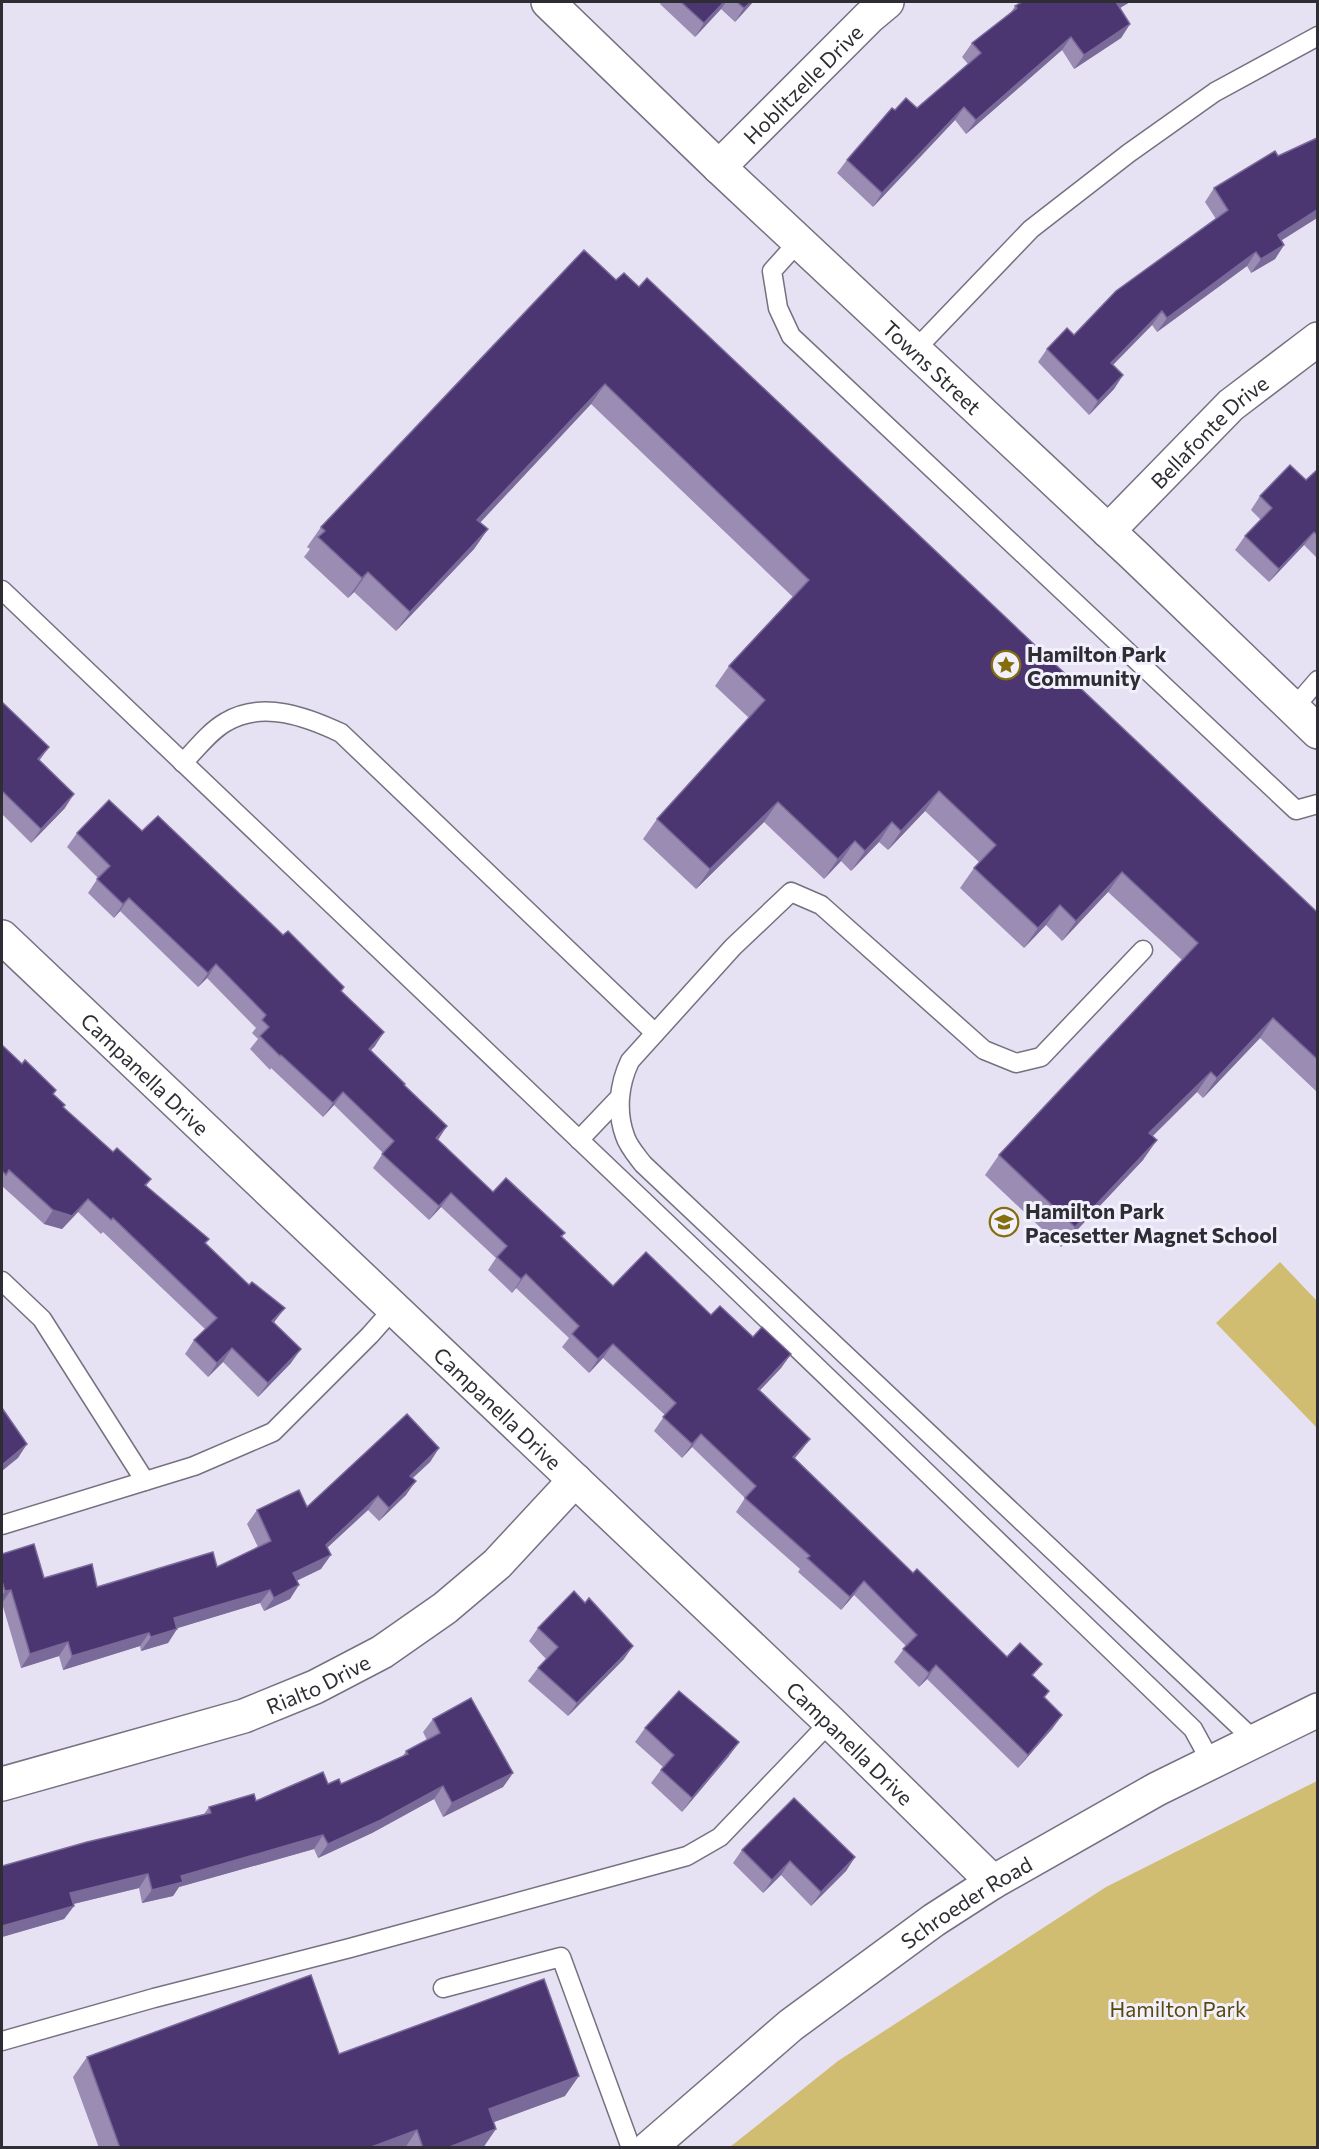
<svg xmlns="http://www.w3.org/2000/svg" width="1319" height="2149" font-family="Commissioner,sans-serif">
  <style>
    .green { fill: #d0bd72 }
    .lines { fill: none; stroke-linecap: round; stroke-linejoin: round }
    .service-casing { stroke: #757180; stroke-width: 21 }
    .minor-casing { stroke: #757180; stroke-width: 36 }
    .tertiary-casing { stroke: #757180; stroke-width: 36 }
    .service { stroke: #fff; stroke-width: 18 }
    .minor { stroke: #fff; stroke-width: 33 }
    .tertiary { stroke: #fff; stroke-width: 33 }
    .wall { fill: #9a8cb2 }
    .shaded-wall { fill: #7a6a99 }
    .building { fill: #4c3672; stroke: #7a6a99; stroke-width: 1.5 }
    .labels { text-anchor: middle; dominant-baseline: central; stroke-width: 6; stroke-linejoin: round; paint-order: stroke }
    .street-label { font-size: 21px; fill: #2e2d33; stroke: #f3f0fd }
    .poi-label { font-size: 21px; font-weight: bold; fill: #2e2d33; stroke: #f3f0fd; text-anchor: start }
    .park-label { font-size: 21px; fill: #57490a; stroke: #f3f0fd }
  </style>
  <rect width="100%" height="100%" fill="#e7e2f3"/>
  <!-- green -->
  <g class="green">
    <path d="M1280,1262L1317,1301V1428L1216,1323Z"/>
    <path d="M1317,1781V2147H730L838,2061L1106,1887Z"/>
  </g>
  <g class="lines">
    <!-- service casing -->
    <g class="service-casing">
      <g id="service">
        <path d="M799,241L772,271L778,308L791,336L1296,810L1318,804"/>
        <path d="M915,350L1031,229L1129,153L1215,92L1318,36"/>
        <path d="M2,590L718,1272L1193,1729L1211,1762"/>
        <path d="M1293,709L1318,680"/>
        <path d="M183,763C196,749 210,731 226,722C263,700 307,717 341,733L655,1033"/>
        <path d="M1143,950L1041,1057L1016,1063L984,1050L821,905L791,892L733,947L630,1061C619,1084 616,1111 625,1136C628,1146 637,1156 643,1164L1254,1740"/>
        <path d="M579,1140L619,1098"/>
        <path d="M2,1281L42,1319L145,1481"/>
        <path d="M2,1525L194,1466L273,1432L370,1335L393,1309"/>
        <path d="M443,1988L561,1957L631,2148"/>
        <path d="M2,2041L154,1998L350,1948L687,1856L720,1837L830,1722"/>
      </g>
    </g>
    <!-- minor casing -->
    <g class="minor-casing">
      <g id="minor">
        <path id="s1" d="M548,2L719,167L1135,556L1318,732"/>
        <path id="s2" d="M719,167L869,17L887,2"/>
        <path id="s3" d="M1108,531L1231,405L1318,339"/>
        <path id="s4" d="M2,937L830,1722L993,1882"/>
        <path id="s5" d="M2,1784L244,1716L315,1687L382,1652L445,1608L497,1564L575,1480"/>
      </g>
    </g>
    <!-- tertiary casing -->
    <g class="tertiary-casing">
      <g id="tertiary">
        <path id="s6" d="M649,2148L791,2025L934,1920L993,1882L1157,1789L1318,1710"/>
      </g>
    </g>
    <!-- service -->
    <use href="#service" class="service"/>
    <!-- minor -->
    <use href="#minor" class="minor"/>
    <!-- tertiary -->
    <use href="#tertiary" class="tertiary"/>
  </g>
  <!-- wall -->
  <g class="wall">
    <path d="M661,2H753L735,22L721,9L695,37L660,4Z"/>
    <path d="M1022,2H1130L1120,8L1130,24L1121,38L1074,69L1062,50L966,134L955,120L873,207L837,173L847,160L895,110L917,108L968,64L962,57L972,43L1010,14L1015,6Z"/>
    <path d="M1317,138V218L1281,240L1284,245L1275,259L1251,273L1247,266L1157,332L1152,325L1113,365L1123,375L1114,389L1089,415L1038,362L1047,349L1074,335L1216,219L1205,202L1214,188Z"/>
    <path d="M616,280L1317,912V1092L1260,1038L1203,1098L1197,1092L1153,1136L1143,1160L1061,1247L985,1175L999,1155L1182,960L1108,892L1062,941L1046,925L1024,948L960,888L974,868L979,862L925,811L888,850L879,842L851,871L841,861L824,879L764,822L696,889L643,839L657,819L749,718L715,686L729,666L793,597L591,404L480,522L488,529L474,549L396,631L354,592L348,598L304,557L310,549L307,547L321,527Z"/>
    <path d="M1317,470V558L1304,545L1269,582L1235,550L1245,536L1261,520L1251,510L1260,496L1306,480Z"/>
    <path d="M2,702L39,761L65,808L31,843L2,814Z"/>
    <path d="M142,831L342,991L375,1046L371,1050L404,1086L438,1140L493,1192L565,1233L562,1237L613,1286L711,1315L753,1337L791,1354L781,1368L759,1391L810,1439L795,1458L913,1573L1007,1657L1033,1676L1044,1698L1062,1715L1052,1729L1018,1768L927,1679L919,1687L894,1662L906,1646L854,1595L841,1610L798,1572L800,1569L736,1512L745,1498L692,1447L682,1458L654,1431L665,1415L603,1358L589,1373L562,1347L569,1338L516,1288L512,1293L488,1270L496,1258L441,1207L429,1220L373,1168L383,1153L334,1105L323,1117L271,1068L270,1070L250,1049L258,1039L252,1033L256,1028L207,978L198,987L120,911L114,918L88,893L98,878L67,847L77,833Z"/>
    <path d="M2,1045L53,1094L63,1107L113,1152L151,1179L146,1186L206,1243L275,1321L274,1323L291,1363L258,1397L223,1362L208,1377L185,1354L194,1340L205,1329L103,1232L101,1234L78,1212L62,1229L44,1224L2,1186Z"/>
    <path d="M439,1448L430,1462L412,1478L406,1495L379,1521L368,1510L327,1548L321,1569L297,1580L290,1599L264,1611L260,1603L177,1628V1629L168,1643L141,1651L140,1646L63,1670L59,1656L21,1668L2,1603V1554L44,1578L97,1587L217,1567L258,1547L247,1524L257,1510L307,1507Z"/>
    <path d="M538,1628L624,1659L568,1716L528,1681L538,1668L546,1659L529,1641Z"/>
    <path d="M433,1719L513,1773L503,1787L443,1817L434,1799L372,1833L318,1858L314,1849L179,1887L173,1896L142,1903L139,1888L73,1904L74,1906L64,1919L2,1937V1866L204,1814L209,1807L256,1801L328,1784H341L403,1756L406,1751L427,1740L423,1732Z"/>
    <path d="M645,1728L729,1756L682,1812L651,1783L663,1767L635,1742Z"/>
    <path d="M742,1850L855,1857L846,1871L811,1906L781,1875L763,1893L733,1863Z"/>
    <path d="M339,2054L565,2096L494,2122L483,2148H99L73,2077L87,2057Z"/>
  </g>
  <!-- shaded-wall -->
  <g class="shaded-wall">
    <path d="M724,2H726L721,9L695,37L704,23Z"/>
    <path d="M751,2H753L735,22L744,8Z"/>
    <path d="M1117,2H1130L1106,16Z"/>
    <path d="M1130,24L1121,38L1074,69L1084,55Z"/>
    <path d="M1071,37L1062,50L966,134L976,120Z"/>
    <path d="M964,107L955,120L873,207L882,193Z"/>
    <path d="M1317,210V218L1268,249L1278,235Z"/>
    <path d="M1284,245L1275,259L1251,273L1261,259Z"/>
    <path d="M1256,252L1247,266L1157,332L1167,318Z"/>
    <path d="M1162,311L1152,325L1101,377L1111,363Z"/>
    <path d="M1123,375L1114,389L1089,415L1098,401Z"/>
    <path d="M605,384L591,404L464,540L477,520Z"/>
    <path d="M488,529L474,549L396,631L410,612Z"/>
    <path d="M1314,532L1304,545L1269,582L1279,569Z"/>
    <path d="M368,572L354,592L348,598L362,578Z"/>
    <path d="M49,747L39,761L38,759Z"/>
    <path d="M939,791L925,811L888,850L901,831Z"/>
    <path d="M74,794L65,808L31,843L41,829Z"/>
    <path d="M778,802L764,822L696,889L710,869Z"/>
    <path d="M892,822L879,842L851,871L865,851Z"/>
    <path d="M855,841L841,861L824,879L838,859Z"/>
    <path d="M1122,872L1108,892L1062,941L1076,921Z"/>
    <path d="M129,898L120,911L114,918L123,904Z"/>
    <path d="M1060,905L1046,925L1024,948L1038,928Z"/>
    <path d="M216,964L207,978L198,987L208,973Z"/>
    <path d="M1273,1018L1260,1038L1203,1098L1217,1078Z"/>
    <path d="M384,1032L375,1046L359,1062L369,1049Z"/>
    <path d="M1211,1072L1197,1092L1135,1153L1149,1133Z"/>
    <path d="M343,1092L334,1105L323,1117L333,1103Z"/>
    <path d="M447,1126L438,1140L436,1138Z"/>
    <path d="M1157,1140L1143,1160L1061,1247L1075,1227Z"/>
    <path d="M451,1193L441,1207L429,1220L439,1206Z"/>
    <path d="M88,1199L78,1212L62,1229L44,1224L53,1210Z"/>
    <path d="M526,1274L516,1288L512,1293L521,1279Z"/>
    <path d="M285,1308L275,1321L262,1334L272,1321Z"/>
    <path d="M613,1344L603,1358L589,1373L598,1359Z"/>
    <path d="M232,1348L223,1362L208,1377L217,1363Z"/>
    <path d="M301,1349L291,1363L258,1397L268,1383Z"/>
    <path d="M791,1354L781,1368L748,1403L758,1389Z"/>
    <path d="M701,1434L692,1447L682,1458L692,1444Z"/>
    <path d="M810,1439L800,1452L784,1470L793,1457Z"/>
    <path d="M27,1444L18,1458L2,1471V1465Z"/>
    <path d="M439,1448L430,1462L400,1490L410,1476Z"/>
    <path d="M416,1481L406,1495L379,1521L389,1508Z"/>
    <path d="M378,1496L368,1510L316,1558L326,1545Z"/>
    <path d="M331,1555L321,1569L284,1587L293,1573Z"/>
    <path d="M864,1581L854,1595L841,1610L850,1597Z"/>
    <path d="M299,1585L290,1599L264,1611L274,1598Z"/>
    <path d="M11,1590L2,1603V1596L5,1591Z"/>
    <path d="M270,1590L260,1603L165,1632L174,1618Z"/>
    <path d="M177,1629L168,1643L141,1651L151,1637Z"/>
    <path d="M149,1633L140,1646L63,1670L72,1656Z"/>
    <path d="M68,1642L59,1656L21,1668L30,1654Z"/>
    <path d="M633,1646L624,1659L568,1716L577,1703Z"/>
    <path d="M936,1665L927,1679L919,1687L929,1673Z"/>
    <path d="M1062,1715L1052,1729L1018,1768L1028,1755Z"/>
    <path d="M739,1742L729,1756L682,1812L692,1798Z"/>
    <path d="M513,1773L503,1787L443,1817L452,1803Z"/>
    <path d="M443,1786L434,1799L372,1833L318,1858L328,1844Z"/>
    <path d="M323,1835L314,1849L179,1887L173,1896L142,1903L152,1890L181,1876Z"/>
    <path d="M855,1857L846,1871L811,1906L821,1892Z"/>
    <path d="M790,1861L781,1875L763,1893L772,1880Z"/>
    <path d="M148,1874L139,1888L61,1907L70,1893Z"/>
    <path d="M74,1906L64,1919L2,1937V1926Z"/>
    <path d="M579,2076L565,2096L475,2129L489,2109Z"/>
    <path d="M496,2129L483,2148H447Z"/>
    <path d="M417,2130L405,2148H369Z"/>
  </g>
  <!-- building -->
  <g class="building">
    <path d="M681,2H724L704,23Z"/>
    <path d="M737,2H751L744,8Z"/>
    <path d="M1022,2H1117H1116L1130,24L1084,55L1071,37L976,120L964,107L882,193L847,160L892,108L895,110L906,98L917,108L981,53L972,43L1017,8L1015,6Z"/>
    <path d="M1317,138V210L1278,235L1284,245L1261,259L1256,252L1167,318L1162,311L1111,363L1123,375L1098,401L1047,349L1067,328L1074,335L1116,291L1228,210L1214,188L1275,151L1278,156Z"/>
    <path d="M584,250L616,280L624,273L639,287L647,278L1317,912V1059L1273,1018L1217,1078L1211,1072L1149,1133L1157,1140L1075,1227L999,1155L1198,943L1122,872L1076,921L1060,905L1038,928L974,868L996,845L939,791L901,831L892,822L865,851L855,841L838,859L778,802L710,869L657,819L765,700L729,666L809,580L605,384L477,520L488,529L410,612L368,572L362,578L318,537L325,531L321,527Z"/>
    <path d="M1290,465L1306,480L1317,470V535L1314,532L1279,569L1245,536L1272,508L1260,496Z"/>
    <path d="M2,702L49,747L38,759L74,794L41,829L2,791Z"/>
    <path d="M109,800L142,831L158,816L283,935L288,931L344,987L341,991L384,1032L369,1049L405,1084L404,1085L447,1126L436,1138L493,1192L506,1178L565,1233L561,1236L613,1286L646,1252L711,1315L720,1306L753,1337L762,1327L791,1354L758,1389L810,1439L793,1457L913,1573L917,1569L1007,1657L1020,1643L1042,1664L1032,1675L1049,1691L1044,1697L1062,1715L1028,1755L936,1665L929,1673L903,1649L917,1635L864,1581L850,1597L807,1558L810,1556L745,1498L756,1486L701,1434L692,1444L663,1417L676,1403L613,1344L598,1359L572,1334L579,1326L526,1274L521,1279L497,1257L507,1246L451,1193L439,1206L382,1154L394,1141L343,1092L333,1103L281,1055L280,1056L260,1036L269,1027L262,1020L266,1015L216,964L208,973L129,898L123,904L97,879L110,866L77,833Z"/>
    <path d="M2,1045L22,1064L25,1060L56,1090L53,1094L65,1105L63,1107L113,1152L117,1148L151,1179L145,1185L209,1239L205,1243L249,1285L252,1282L285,1308L272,1321L301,1349L268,1383L232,1348L217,1363L194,1340L217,1318L113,1218L111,1220L88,1199L72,1216L53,1210L9,1170L6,1175L2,1171Z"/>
    <path d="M2,1408L27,1444L2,1465Z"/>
    <path d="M407,1414L439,1448L410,1476L416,1481L389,1508L378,1496L326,1545L331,1555L293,1573L299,1585L274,1598L270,1590L174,1618L177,1629L151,1637L149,1633L72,1656L68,1642L30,1654L11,1590L5,1591L2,1581V1554L34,1544L44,1578L92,1564L97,1587L213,1552L217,1567L271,1541L257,1510L299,1490L307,1507Z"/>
    <path d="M574,1591L585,1603L589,1598L633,1646L577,1703L538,1668L558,1647L538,1628Z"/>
    <path d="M679,1691L739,1742L692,1798L661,1770L674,1755L645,1728Z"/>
    <path d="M471,1698L513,1773L452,1803L443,1786L381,1820L328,1844L323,1835L181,1876L183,1882L152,1890L148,1874L70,1893L74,1906L2,1926V1866L87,1842L211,1813L209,1807L254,1794L256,1801L323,1772L328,1784L339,1779L341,1784L408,1754L406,1751L440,1733L433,1719Z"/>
    <path d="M794,1798L855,1857L821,1892L790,1861L772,1880L742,1850Z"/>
    <path d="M311,1975L339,2054L544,1979L579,2076L489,2109L496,2129L447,2148H423L417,2130L369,2148H120L87,2057Z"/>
  </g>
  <!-- icons -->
  <defs>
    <g id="sight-ring" transform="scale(1.5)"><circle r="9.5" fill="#f3f0fd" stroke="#836e0b" stroke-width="1.5"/><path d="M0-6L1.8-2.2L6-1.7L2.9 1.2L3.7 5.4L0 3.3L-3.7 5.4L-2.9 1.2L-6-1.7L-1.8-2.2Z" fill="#836e0b"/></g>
    <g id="school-ring" transform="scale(1.5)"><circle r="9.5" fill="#f3f0fd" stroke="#836e0b" stroke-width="1.5"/><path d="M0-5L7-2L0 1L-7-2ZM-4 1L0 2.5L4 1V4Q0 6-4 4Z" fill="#836e0b"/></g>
  </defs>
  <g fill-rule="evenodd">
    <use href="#sight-ring" x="1006" y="665"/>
    <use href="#school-ring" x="1004" y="1222"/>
  </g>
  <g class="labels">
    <!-- street labels -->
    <g class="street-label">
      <text stroke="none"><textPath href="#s2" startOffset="118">Hoblitzelle Drive</textPath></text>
      <text stroke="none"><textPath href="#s1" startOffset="530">Towns Street</textPath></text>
      <text stroke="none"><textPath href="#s3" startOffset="142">Bellafonte Drive</textPath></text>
      <text stroke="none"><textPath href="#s4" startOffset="198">Campanella Drive</textPath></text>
      <text stroke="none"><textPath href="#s4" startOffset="684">Campanella Drive</textPath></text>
      <text stroke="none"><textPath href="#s5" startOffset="332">Rialto Drive</textPath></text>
      <text stroke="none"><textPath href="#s4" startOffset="1170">Campanella Drive</textPath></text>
      <text stroke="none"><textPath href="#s6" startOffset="402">Schroeder Road</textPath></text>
    </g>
    <!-- poi labels -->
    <g class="poi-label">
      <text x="1027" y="653">Hamilton Park<tspan x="1027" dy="24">Community</tspan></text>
      <text x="1025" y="1210">Hamilton Park<tspan x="1025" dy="24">Pacesetter Magnet School</tspan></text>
    </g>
    <!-- park labels -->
    <g class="park-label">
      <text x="1178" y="2008">Hamilton Park</text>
    </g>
  </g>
  <!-- border -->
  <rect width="1319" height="2149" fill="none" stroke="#2e2d33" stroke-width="6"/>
</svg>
